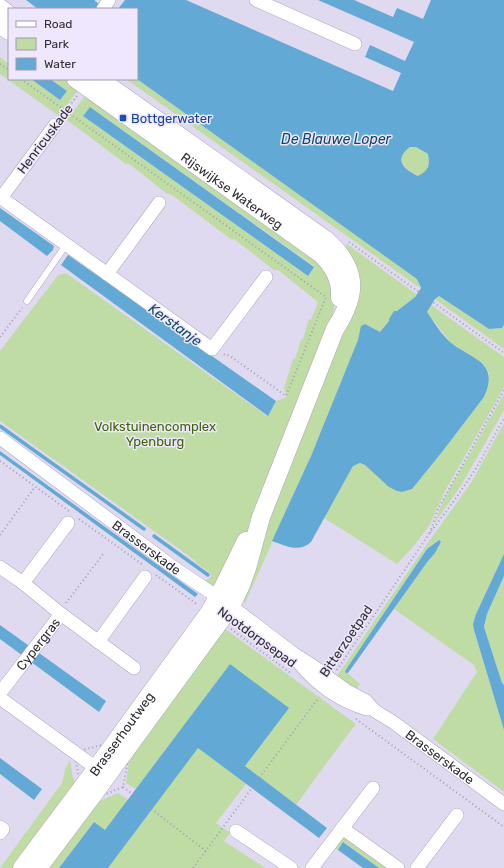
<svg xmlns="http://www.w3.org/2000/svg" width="504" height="868" font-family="Rubik,sans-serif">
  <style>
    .green { fill: #bfdca5; fill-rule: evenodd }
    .water { fill: #63a9d6; fill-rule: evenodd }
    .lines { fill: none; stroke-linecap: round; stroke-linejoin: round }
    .stream { stroke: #63a9d6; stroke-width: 3.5 }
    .lane-casing { stroke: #aca6bb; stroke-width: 7 }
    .street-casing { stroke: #aca6bb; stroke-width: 14 }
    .secondary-casing { stroke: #aca6bb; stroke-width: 19 }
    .path { stroke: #a39eaf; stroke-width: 2; stroke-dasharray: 1 3; stroke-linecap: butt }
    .lane { stroke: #fff; stroke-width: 6 }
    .street { stroke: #fff; stroke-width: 13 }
    .secondary { stroke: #fff; stroke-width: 18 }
    .transit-dot { fill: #1a4fb4; stroke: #eee7fd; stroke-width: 1.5 }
    .labels { text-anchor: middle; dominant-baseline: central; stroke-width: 3; stroke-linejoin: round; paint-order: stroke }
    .transit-label { font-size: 13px; fill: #164399; stroke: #eee7fd; text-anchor: start }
    .street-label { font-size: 13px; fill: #2f2c34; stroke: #eee7fd }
    .park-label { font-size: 13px; fill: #3e6500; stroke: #eee7fd }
    .water-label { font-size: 14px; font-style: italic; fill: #0e4765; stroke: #eee7fd }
  </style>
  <rect width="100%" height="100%" fill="#e0daf0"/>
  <!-- green -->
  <g class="green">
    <path d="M0,57L9,64V79H31L60,100L67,91L50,79H71L81,86L59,116L0,74Z"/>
    <path d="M126,79H137L418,279L420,288Z"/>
    <path d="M85,96L319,255L337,296L330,324L254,516L223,583L212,585L205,581L211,577V574L195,562L196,561L0,421V351L58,275L66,273L267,416L276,401L287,397L284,388L293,359H295L301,339H303L309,319L311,320L318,302L278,270H274L234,239L232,240L172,195L166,193L128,163L127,165L67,120ZM90,107L314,266L308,276L83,116Z"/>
    <path d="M410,147H416L428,154C430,166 429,170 418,176C404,168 393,160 410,147Z"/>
    <path d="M347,244L416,294L415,297L397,311H394L389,321L380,332L365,324L311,456L245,603L239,597L263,525L353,299L344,248Z"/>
    <path d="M439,296L489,329L502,328L504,325V349L435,299Z"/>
    <path d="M431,305L504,357V387L445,491L429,526L412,548L397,564L324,518L353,466C358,463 360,463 365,465L397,491L402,492L412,489L442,452L484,397L489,373L485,366L477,360L450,342L427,312Z"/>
    <path d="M504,394V410L460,487L434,524L443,501Z"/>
    <path d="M504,423V554L476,614L474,630L504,730V792L433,739L477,672L474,665L394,609L428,561L435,553L439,547L438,540L427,549L345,671L360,684L355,692L335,679L425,547L471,483Z"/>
    <path d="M504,576V685L502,683L484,627L487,614Z"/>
    <path d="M221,626L356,724L328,761L296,805L245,766L230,664L136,789L126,783L130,753Z"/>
    <path d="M198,747L246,784L216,823L230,833L224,841L265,868H108Z"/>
    <path d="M70,760L73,778L77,787L16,868H0L62,783L65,770Z"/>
    <path d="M118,793L128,800L105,831L94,822L59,868H42L94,797L100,801Z"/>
    <path d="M342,837H347L391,868H379L344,842L338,850L333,846Z"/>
  </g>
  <!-- water -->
  <g class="water">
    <path d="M26,0H95V1L106,9H38Z"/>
    <path d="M125,0H186L393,91L401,73L365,57L370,45L405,61L414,42L318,0H354L393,17L397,8L423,19L431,0H504V325L502,328L489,329L439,296L435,299L427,312C434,322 441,334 450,342C472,360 500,361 484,397L442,452L412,489L402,492L397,491L389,487L365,465L360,463L353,466L311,542C299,553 286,546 272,541L311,456L358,340L361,326L365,324L380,332L389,321V319L394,311H397L415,297L421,288L417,279L137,79V9H118ZM410,147H416L428,154C430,166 429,170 418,176C404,169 393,160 410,147Z"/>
    <path d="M31,79H50L67,91L60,100Z"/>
    <path d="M90,107L314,267L308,276L83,116Z"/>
    <path d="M0,208L54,246L53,250L47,256L0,221Z"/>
    <path d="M68,255L276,401L268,416L61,265Z"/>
    <path d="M0,451L198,594L195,597L0,455Z"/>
    <path d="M439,540L441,542L435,553L428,561L348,673H346L345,671L427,549Z"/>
    <path d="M504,554V576L487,614L484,627L502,683L504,685V730L474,630L473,624L476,614Z"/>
    <path d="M0,625L106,701L99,712L0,639Z"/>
    <path d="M230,664L289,708L245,766L327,828L319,838L198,748L108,868H59L94,822L105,830Z"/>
    <path d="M0,758L42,789L34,800L0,774Z"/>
    <path d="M343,842L379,868H363L338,850Z"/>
  </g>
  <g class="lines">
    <!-- stream -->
    <g class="stream">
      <path d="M0,426L144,529"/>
      <path d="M154,536L208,575"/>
    </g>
    <!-- lane casing -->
    <g class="lane-casing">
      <path id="lane" d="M27,301L66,245"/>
    </g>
    <!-- street casing -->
    <g class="street-casing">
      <g id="street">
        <path d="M256,0L355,44"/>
        <path d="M103,9L109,0"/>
        <path d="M0,197L212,349L266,277"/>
        <path d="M1,198L55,125"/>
        <path d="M107,274L159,203"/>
        <path id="s1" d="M0,438L173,567L231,606L294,654L310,664L347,691L366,701L375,711L393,722L504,804"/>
        <path d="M0,567L23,583L61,614L134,668"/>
        <path d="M23,583L68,523"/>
        <path d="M98,642L145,577"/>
        <path d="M300,664C317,685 341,702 367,709"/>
        <path id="s2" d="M0,693L61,614"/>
        <path d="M0,698L103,773"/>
        <path d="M0,827L3,829L0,833"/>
        <path d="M342,828L398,868"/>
        <path d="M236,831L291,868"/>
        <path d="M312,868L373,788"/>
        <path d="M417,868L457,815"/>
      </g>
    </g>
    <!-- secondary casing -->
    <g class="secondary-casing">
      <g id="secondary">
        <path d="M0,8L9,15"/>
        <path d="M0,24L9,31"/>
        <path id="s3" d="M76,79L321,254C334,267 341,279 340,298"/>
        <path id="s4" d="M22,868L85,784L209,613L218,598L246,541"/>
        <path d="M38,868L95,792L231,606L241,585L247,568L261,517L335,329C358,294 358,269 326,240L99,79"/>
      </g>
    </g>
    <!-- path -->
    <g class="path">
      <path d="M0,64L9,70"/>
      <path d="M21,79L326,297L286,396L230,356L223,354"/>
      <path d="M62,116L77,96"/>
      <path d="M349,242L504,353"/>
      <path d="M0,337L22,308"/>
      <path d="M0,461L69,511"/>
      <path d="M79,519L143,565"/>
      <path d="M430,533L438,509L504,390"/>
      <path d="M0,535L35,487"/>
      <path d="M156,575L198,605"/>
      <path d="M66,603L104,553"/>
      <path d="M231,629L292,674"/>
      <path d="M337,670L429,534L454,501L477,467L504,418"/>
      <path d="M356,719L504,827"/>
      <path d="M105,744L111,747L128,760L123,787L101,796L79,779L76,761L83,750Z"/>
      <path d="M123,787L206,851"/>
      <path d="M193,868L319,697"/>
    </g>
    <!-- lane -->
    <use href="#lane" class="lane"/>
    <!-- street -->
    <use href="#street" class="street"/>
    <!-- secondary -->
    <use href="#secondary" class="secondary"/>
  </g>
  <!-- markers -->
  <rect class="transit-dot" x="119" y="114" width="8" height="8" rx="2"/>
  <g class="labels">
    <!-- transit labels -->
    <g class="transit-label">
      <text x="131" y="118">Bottgerwater</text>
    </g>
    <!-- street labels -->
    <g class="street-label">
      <text transform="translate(45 139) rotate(-53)">Henricuskade</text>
      <text stroke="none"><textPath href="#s3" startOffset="192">Rijswijkse Waterweg</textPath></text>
      <text stroke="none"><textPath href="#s1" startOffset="183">Brasserskade</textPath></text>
      <text transform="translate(257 637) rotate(36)">Nootdorpsepad</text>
      <text transform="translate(346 641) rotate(-56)">Bitterzoetpad</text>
      <text stroke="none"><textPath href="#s2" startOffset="62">Cypergras</textPath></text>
      <text stroke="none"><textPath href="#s4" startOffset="167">Brasserhoutweg</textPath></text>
      <text stroke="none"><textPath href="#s1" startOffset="544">Brasserskade</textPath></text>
    </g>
    <!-- park labels -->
    <g class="park-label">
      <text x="155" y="426">Volkstuinencomplex<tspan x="155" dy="15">Ypenburg</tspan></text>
    </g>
    <!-- water labels -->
    <g class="water-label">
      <text x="336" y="139">De Blauwe Loper</text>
      <text transform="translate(175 325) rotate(36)">Kerstanje</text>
    </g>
  </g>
  <!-- legend -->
  <rect x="8" y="8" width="130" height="72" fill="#eee7fd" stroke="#a29cad"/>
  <rect x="16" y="21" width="20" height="6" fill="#ffffff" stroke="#a29cad"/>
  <text x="44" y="28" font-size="12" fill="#2f2c34">Road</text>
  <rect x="16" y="38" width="20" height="12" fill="#bfdca5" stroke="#a29cad"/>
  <text x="44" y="48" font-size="12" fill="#2f2c34">Park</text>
  <rect x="16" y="58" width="20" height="12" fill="#63a9d6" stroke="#a29cad"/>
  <text x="44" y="68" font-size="12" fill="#2f2c34">Water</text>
</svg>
